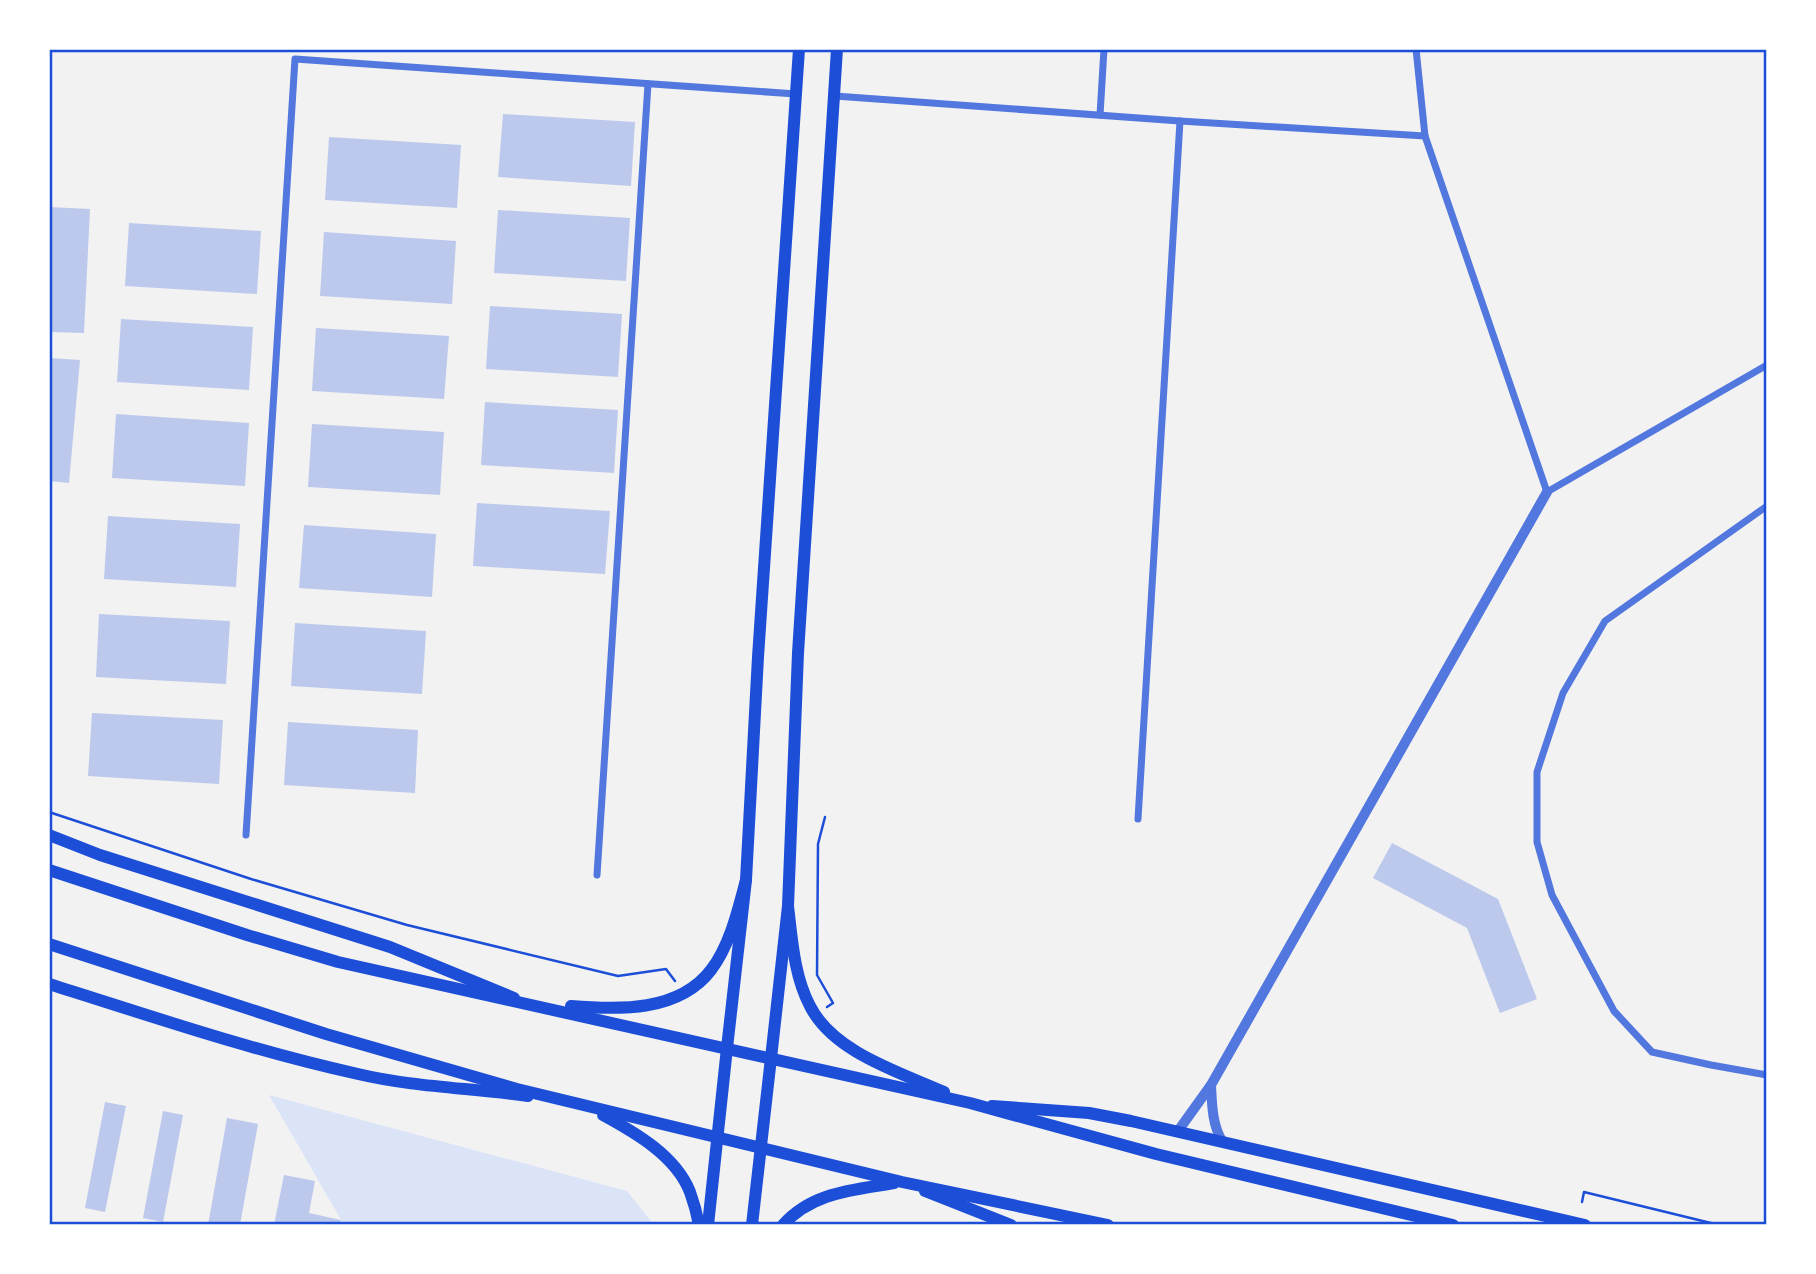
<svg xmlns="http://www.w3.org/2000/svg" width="1816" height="1274" font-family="Rubik,sans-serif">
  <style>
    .green { fill: #dbe4f7 }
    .building { fill: #bdc9ec }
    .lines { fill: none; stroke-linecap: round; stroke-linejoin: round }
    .path { stroke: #1d4ed8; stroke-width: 2.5 }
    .minor { stroke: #5277de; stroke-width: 7 }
    .tertiary { stroke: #5277de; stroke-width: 10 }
    .secondary { stroke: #1d4ed8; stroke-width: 12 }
    .primary { stroke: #1d4ed8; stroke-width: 12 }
    .neatline { fill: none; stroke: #1d4ed8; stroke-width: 2.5 }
  </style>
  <rect width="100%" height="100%" fill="#f2f2f2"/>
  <!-- green -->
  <path class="green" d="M269,1095L627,1191L654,1225H344Z"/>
  <!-- building -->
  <g class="building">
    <path d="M503,114L635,122L631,186L498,177Z"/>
    <path d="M329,137L461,145L457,208L325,200Z"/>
    <path d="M49,207L90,209L84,333L49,332Z"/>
    <path d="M498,210L630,218L626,281L494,273Z"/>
    <path d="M129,223L261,231L257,294L125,286Z"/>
    <path d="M324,232L456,241L452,304L320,296Z"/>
    <path d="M490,306L622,314L618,377L486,369Z"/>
    <path d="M121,319L253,327L249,390L117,382Z"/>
    <path d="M316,328L449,336L444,399L312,391Z"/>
    <path d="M49,358L80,360L69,483L49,481Z"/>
    <path d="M485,402L618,410L614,473L481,465Z"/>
    <path d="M116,414L249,423L245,486L112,478Z"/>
    <path d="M312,424L444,432L440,495L308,487Z"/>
    <path d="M477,503L610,511L605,574L473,566Z"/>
    <path d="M108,516L240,524L236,587L104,579Z"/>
    <path d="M304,525L436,534L432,597L299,588Z"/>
    <path d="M99,614L230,621L226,684L96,677Z"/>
    <path d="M295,623L426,631L422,694L291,686Z"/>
    <path d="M92,713L223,720L219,784L88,776Z"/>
    <path d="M288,722L418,730L415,793L284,785Z"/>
    <path d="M1392,843L1498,899L1537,999L1500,1013L1467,928L1373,878Z"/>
    <path d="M105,1102L126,1106L105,1212L85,1208Z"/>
    <path d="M163,1111L183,1115L163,1222L143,1218Z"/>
    <path d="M227,1118L258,1124L240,1225H208Z"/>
    <path d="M284,1175L315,1181L309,1213L341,1220L340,1225H274Z"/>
  </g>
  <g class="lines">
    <!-- path -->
    <g class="path">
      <path d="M49,812L251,879L407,925L618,976L666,969L675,981"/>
      <path d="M825,817L818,844L817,975L833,1003L827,1007"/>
      <path d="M1582,1202L1584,1192L1719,1225"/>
    </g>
    <!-- minor -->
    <g class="minor">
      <path d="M1416,49L1425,136L1547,492L1767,365"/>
      <path d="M835,96L1180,121L1425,136"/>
      <path d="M1100,115L1104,49"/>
      <path d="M1767,506L1605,621L1563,693L1537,772V842L1552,895L1614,1011L1652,1052L1711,1065L1767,1075"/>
      <path d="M1138,819L1180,121"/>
      <path d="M246,835L295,59L796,94"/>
      <path d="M597,875L648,84"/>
    </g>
    <!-- tertiary -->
    <g class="tertiary">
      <path d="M1211,1085C1212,1104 1212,1124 1222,1141"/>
      <path d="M1178,1131L1211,1085L1547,492"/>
    </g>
    <!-- secondary -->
    <g class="secondary">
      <path d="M49,835L100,855L390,947L514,998"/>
      <path d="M49,984C151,1016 253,1051 358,1074C413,1087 471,1088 528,1096"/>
      <path d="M727,1048L746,880L758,657L799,49"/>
      <path d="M771,1058L788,906L798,653L837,49"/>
      <path d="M992,1106L1089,1113L1131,1121L1585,1225"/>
      <path d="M925,1191L1011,1225"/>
    </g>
    <!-- primary -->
    <g class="primary">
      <path d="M49,870L247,935L338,962L970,1103L1156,1154L1453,1225"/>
      <path d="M788,906C792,939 794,976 810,1006C833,1052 899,1072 944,1092"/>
      <path d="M49,944L326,1034L517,1089L902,1182L1108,1225"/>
      <path d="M571,1006C619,1010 679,1012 711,970C730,945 738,910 746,880"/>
      <path d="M603,1115C636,1133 676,1156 690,1192C694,1203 697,1214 699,1225"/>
      <path d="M708,1225L727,1048"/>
      <path d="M752,1225L771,1058"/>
      <path d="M783,1225C812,1192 854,1190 894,1183"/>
    </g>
  </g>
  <!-- border -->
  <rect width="1816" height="1274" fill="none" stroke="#ffffff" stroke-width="102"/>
  <rect x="51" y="51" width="1714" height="1172" class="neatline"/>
</svg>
